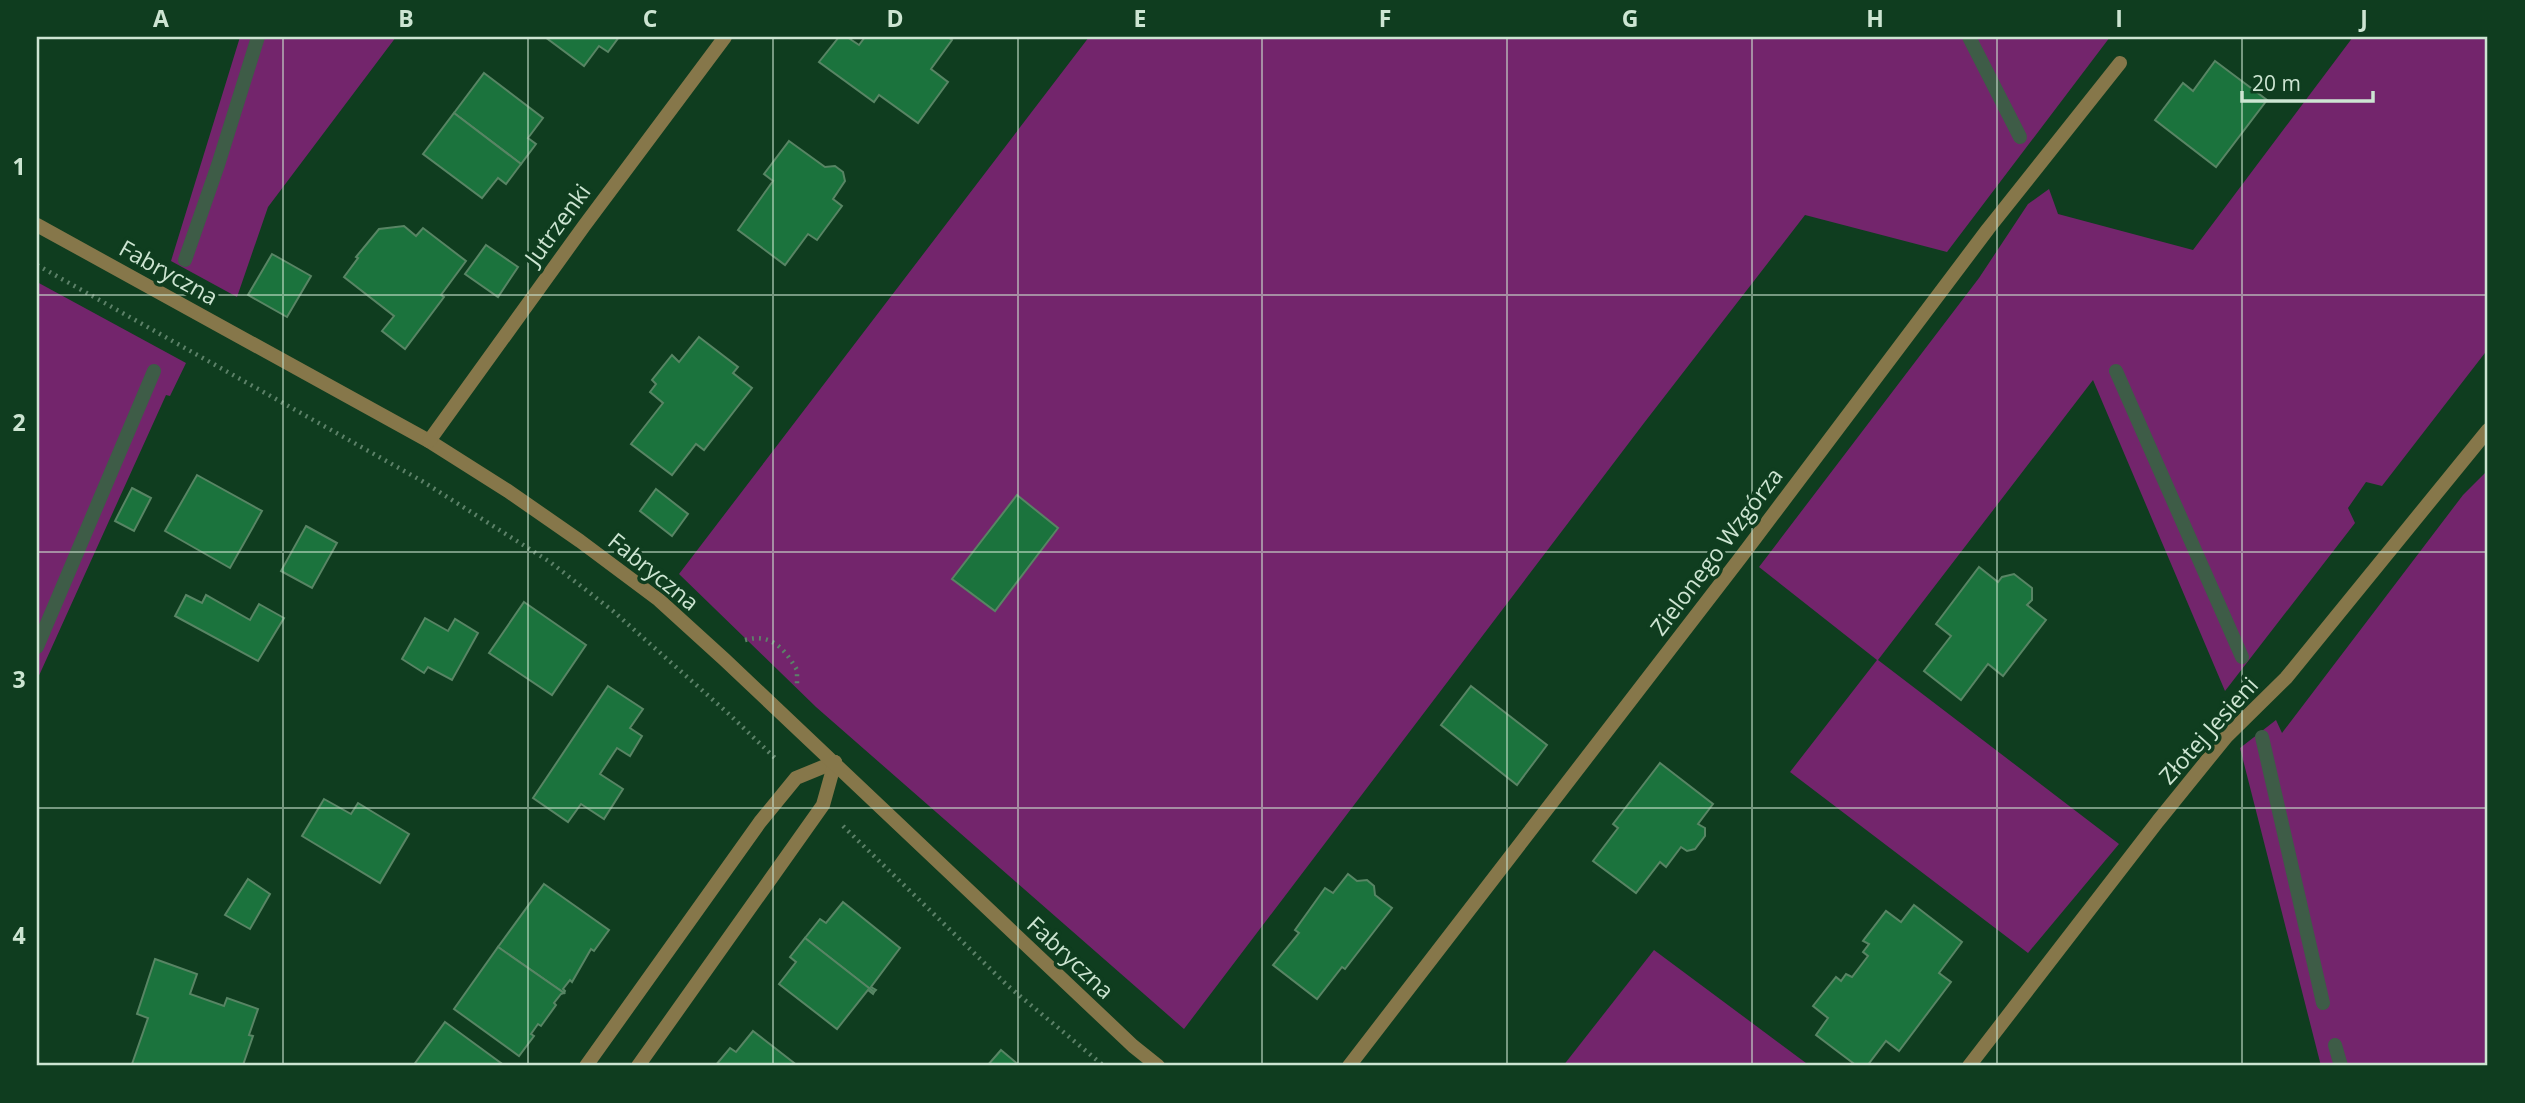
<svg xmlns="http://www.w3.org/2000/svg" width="2525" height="1103" font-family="'Open Sans',sans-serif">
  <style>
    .green { fill: #73256c }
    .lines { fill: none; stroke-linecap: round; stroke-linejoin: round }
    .stream { stroke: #3e5c47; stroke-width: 14 }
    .building { fill: #1b733d; stroke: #588564; stroke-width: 2 }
    .path { stroke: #5c8168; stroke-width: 4.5; stroke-dasharray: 2 5; stroke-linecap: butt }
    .service { stroke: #86774a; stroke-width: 14 }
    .minor { stroke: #86774a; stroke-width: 14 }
    .grid { fill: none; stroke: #cde5d2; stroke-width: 2; stroke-opacity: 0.55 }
    .labels { text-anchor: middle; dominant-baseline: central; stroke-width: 7; stroke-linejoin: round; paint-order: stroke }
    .street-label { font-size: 23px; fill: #cde5d2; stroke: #0f3d1f }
    .neatline { fill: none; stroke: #cde5d2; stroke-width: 2.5 }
    .grid-label { font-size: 23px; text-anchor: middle; font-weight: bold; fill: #cde5d2 }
  </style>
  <rect width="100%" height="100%" fill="#0f3d1f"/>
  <!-- green -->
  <g class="green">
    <path d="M240,37H396L268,207L237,297L171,261Z"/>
    <path d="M1089,37H2110L1947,252L1805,215L1644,423L1184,1029L816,707L679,574Z"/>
    <path d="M2353,37H2488V349L2382,486L2366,482L2348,508L2355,523L2225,691L2093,380L1878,660L2119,844L2028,953L1790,772L1877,660L1759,567L1979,278L2028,204L2049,189L2058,214L2193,250Z"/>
    <path d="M37,282L186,363L170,396L166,395L37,680Z"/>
    <path d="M2488,470V1066H2321L2240,748L2276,720L2282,733L2463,495Z"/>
    <path d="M1654,950L1810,1066H1563Z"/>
  </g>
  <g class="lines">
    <!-- stream -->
    <g class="stream">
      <path d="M1969,37L2020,137"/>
      <path d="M185,260L218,165L258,37"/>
      <path d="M2116,371L2242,657"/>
      <path d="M37,647L154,371"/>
      <path d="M2262,737L2323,1003"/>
      <path d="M2335,1045L2341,1066"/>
    </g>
  </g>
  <!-- building -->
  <g class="building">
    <path d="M545,37H619L608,52L599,46L584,66Z"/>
    <path d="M839,37H847L859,45L865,37H948L952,40L931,69L948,82L918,123L879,95L874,102L819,62Z"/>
    <path d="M2215,61L2267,100L2216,167L2155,120L2183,83L2193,91Z"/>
    <path d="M484,73L543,118L528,138L536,144L521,164L454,113Z"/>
    <path d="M454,113L521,164L506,184L498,178L482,198L423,154Z"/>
    <path d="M789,141L825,167L835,166L843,172L845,181L833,199L842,206L817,240L808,234L785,265L738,230L773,181L764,174Z"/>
    <path d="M404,226L416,236L423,228L466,261L441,295L444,297L405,349L382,331L394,316L344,277L358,258L356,257L379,229Z"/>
    <path d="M486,245L518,267L498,297L465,274Z"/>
    <path d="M272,254L311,276L287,317L248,295Z"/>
    <path d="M699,337L738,367L733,373L752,388L704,450L696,444L672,475L631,444L663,403L650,392L656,384L652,380L672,355L679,362Z"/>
    <path d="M197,475L262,511L230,568L165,531Z"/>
    <path d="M132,488L151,498L134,531L115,521Z"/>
    <path d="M656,489L688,514L672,536L640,511Z"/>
    <path d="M1017,495L1058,528L995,611L952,579Z"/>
    <path d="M306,526L337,543L312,588L281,571Z"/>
    <path d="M1979,567L1998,582L2002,577L2014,574L2032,588V600L2027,605L2046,620L2003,676L1988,664L1961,700L1924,671L1951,636L1936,624Z"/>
    <path d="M186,595L202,603L206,595L250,620L259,604L284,618L258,661L175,616Z"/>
    <path d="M524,602L586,645L552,695L489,653Z"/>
    <path d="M425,618L448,631L455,619L478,633L452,680L428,667L424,673L402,659Z"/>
    <path d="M608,686L643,709L630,728L642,736L630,756L617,748L600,774L623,789L604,819L581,804L568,822L533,798Z"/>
    <path d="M1471,686L1547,745L1517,785L1441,725Z"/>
    <path d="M1660,763L1713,804L1698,824L1705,828V836L1695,849L1687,851L1681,847L1666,867L1660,862L1636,893L1593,861L1618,828L1613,824Z"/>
    <path d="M324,799L351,814L358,803L409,834L380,883L302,836Z"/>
    <path d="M1348,874L1357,881L1367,880L1374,886L1375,895L1392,908L1345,969L1342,967L1317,999L1273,965L1299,933L1295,930L1325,888L1333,893Z"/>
    <path d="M248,879L270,894L250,929L225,915Z"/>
    <path d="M544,884L609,930L594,951L591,949L572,982L570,980L563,989L565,991L564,993L498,947Z"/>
    <path d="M843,902L900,948L871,987L876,990L874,992L805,938L820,919L826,923Z"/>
    <path d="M1914,905L1962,942L1939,973L1951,982L1899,1051L1886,1041L1867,1066H1857L1816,1035L1828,1018L1813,1006L1836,977L1841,981L1846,974L1852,977L1868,956L1863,952L1869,944L1863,941L1886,911L1901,922Z"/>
    <path d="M805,938L874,992L873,994L868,990L837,1029L779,984L796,962L790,957Z"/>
    <path d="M498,947L564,993L561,994L554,1003L556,1005L541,1026L538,1024L531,1034L534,1036L519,1056L454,1009Z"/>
    <path d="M155,959L197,974L190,994L224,1006L227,998L258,1009L249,1035L253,1036L243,1065L139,1066L132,1064L148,1018L137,1014Z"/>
    <path d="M445,1022L505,1066H413Z"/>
    <path d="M753,1031L798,1066H715L730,1048L736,1052Z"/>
    <path d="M1001,1050L1020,1066H987Z"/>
  </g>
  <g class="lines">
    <!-- path -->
    <g class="path">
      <path d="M37,265L422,481L550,562L613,611L730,715L775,758"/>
      <path d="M745,640C771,633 784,648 797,670V688"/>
      <path d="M843,826L1008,986L1104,1066"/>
    </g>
    <!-- service -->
    <g class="service">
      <path d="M586,1066L760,822L796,778L835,762"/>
      <path d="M638,1066L823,805L835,762"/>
    </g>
    <!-- minor -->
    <g class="minor">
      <path d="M37,225L429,441L508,491L580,541L659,600L725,660L1133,1046L1158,1066"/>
      <path d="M429,441L584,226L725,37"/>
      <path d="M1349,1066L1741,557L1988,229L2120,63"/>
      <path d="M1969,1066L2158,821L2226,737L2286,678L2488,430"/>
    </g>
  </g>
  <!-- grid -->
  <path class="grid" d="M283,37V1066M528,37V1066M773,37V1066M1018,37V1066M1262,37V1066M1507,37V1066M1752,37V1066M1997,37V1066M2242,37V1066M37,295H2488M37,552H2488M37,808H2488"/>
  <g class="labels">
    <!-- street labels -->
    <g class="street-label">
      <text transform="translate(557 224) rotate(-54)">Jutrzenki</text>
      <text transform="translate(169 272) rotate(29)">Fabryczna</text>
      <text transform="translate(1716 551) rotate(-53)">Zielonego Wzgórza</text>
      <text transform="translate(654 571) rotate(39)">Fabryczna</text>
      <text transform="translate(2208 730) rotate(-48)">Złotej Jesieni</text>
      <text transform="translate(1071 957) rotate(43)">Fabryczna</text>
    </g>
  </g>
  <!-- border -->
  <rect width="2525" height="1103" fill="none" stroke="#0f3d1f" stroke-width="77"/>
  <!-- scale -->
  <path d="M2242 91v10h131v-10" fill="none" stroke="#cde5d2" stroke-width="3.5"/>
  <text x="2252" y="91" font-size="21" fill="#cde5d2" stroke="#0f3d1f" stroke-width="5" paint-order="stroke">20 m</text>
  <rect x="38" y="38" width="2448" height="1026" class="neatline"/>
  <g class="grid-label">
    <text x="161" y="27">A</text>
    <text x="406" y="27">B</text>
    <text x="650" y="27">C</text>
    <text x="895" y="27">D</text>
    <text x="1140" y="27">E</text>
    <text x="1385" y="27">F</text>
    <text x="1630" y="27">G</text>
    <text x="1875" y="27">H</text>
    <text x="2119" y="27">I</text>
    <text x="2364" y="27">J</text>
    <text x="19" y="175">1</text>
    <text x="19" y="431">2</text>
    <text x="19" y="688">3</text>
    <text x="19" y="944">4</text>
  </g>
</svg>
